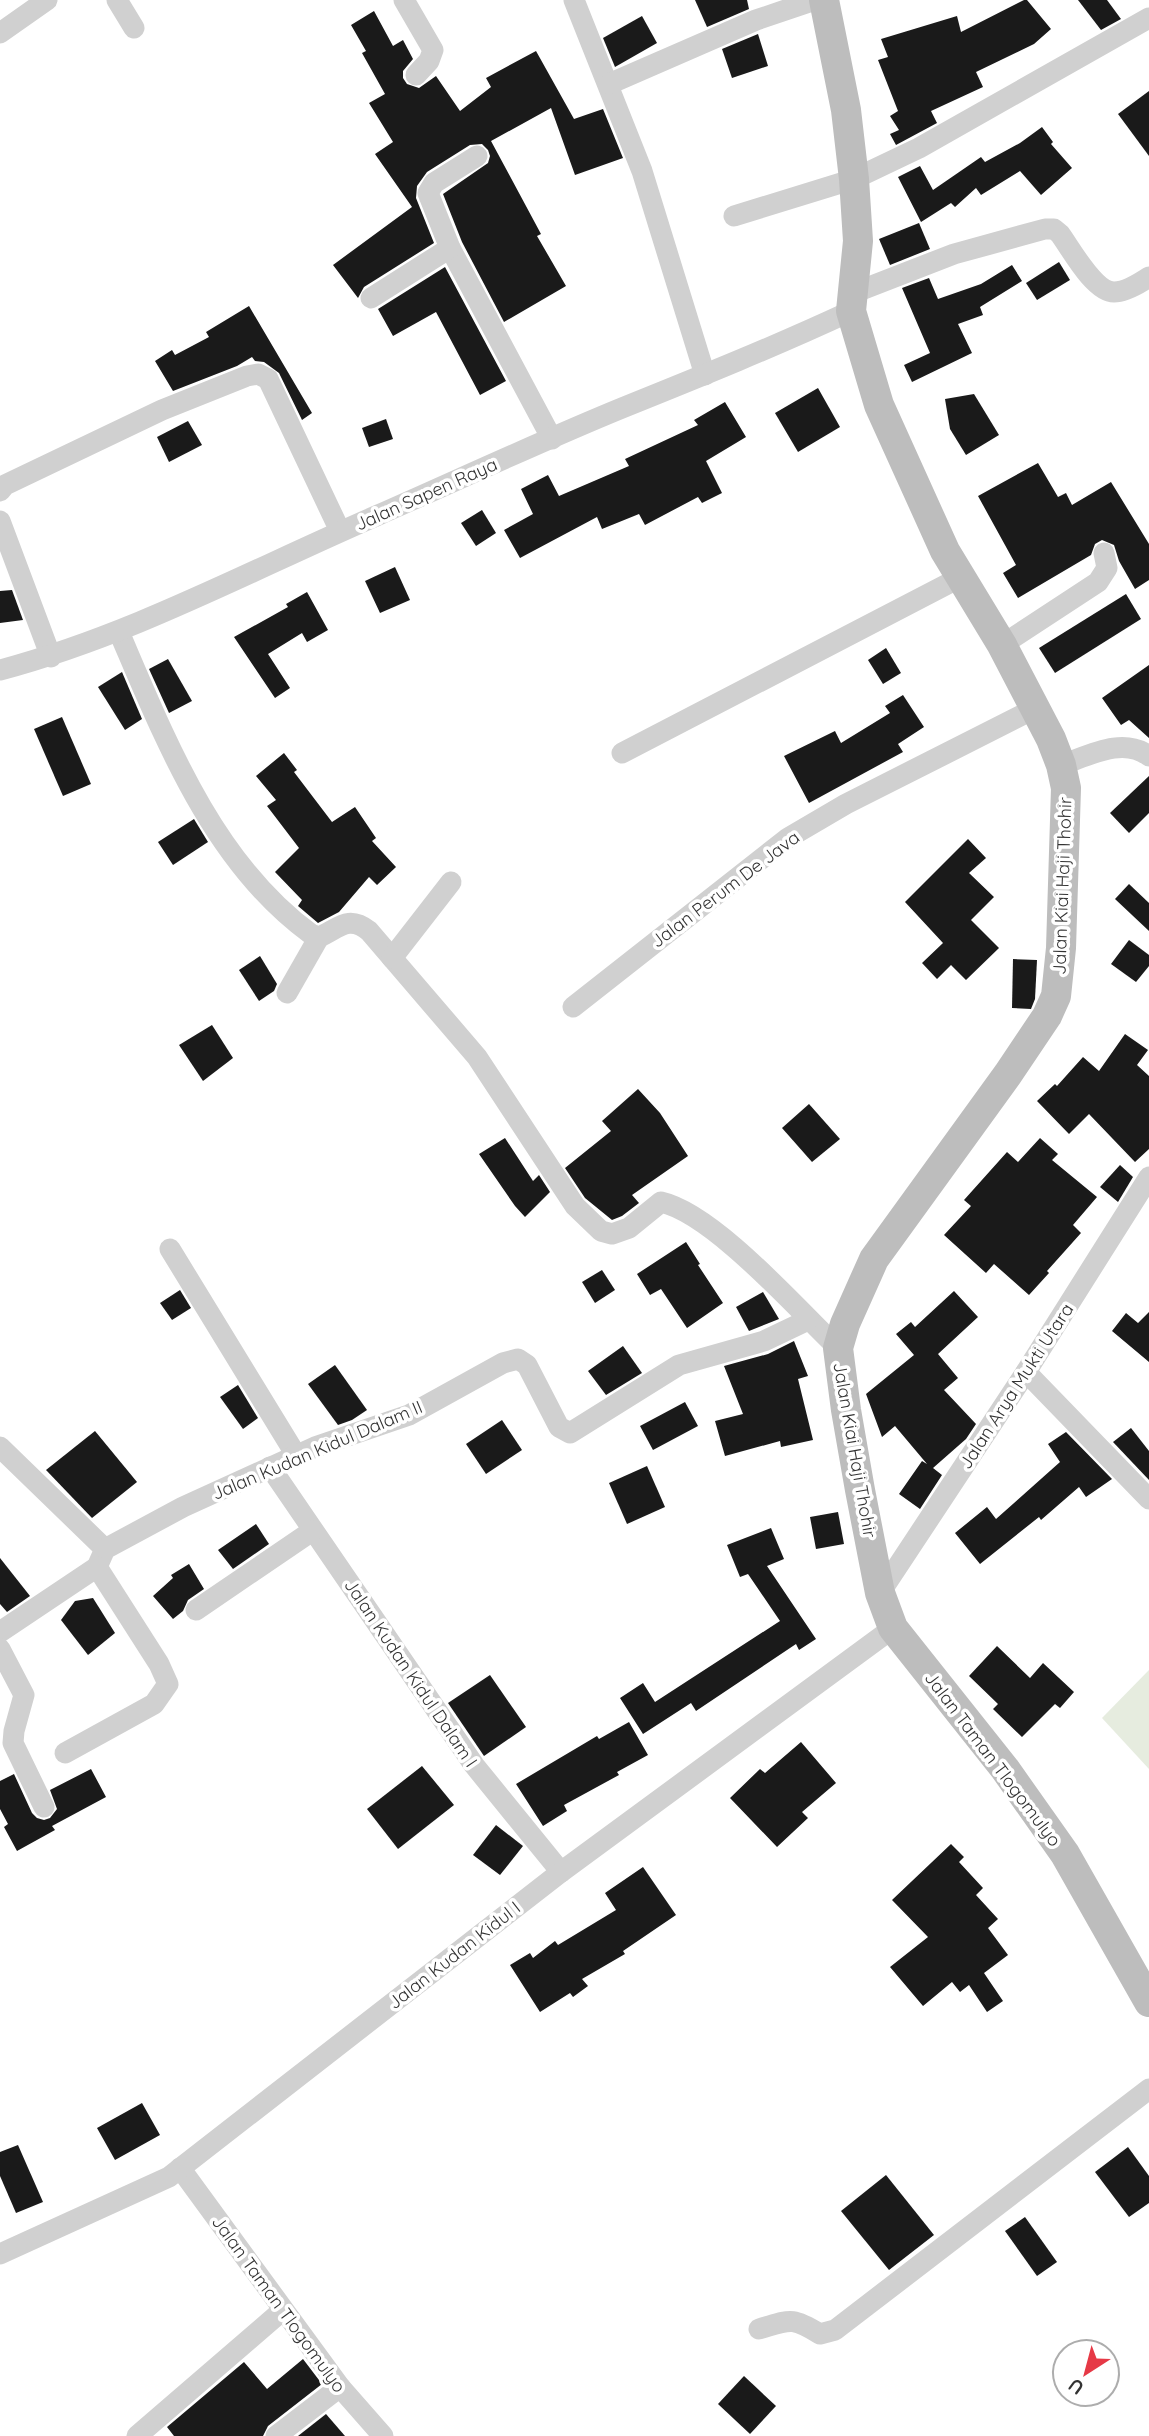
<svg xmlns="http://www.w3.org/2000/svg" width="1149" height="2436" font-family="Quicksand,sans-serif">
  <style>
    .green { fill: #e6ecdf }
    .building { fill: #1a1a1a }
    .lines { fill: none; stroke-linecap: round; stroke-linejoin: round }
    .street { stroke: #d0d0d0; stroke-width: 21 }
    .secondary { stroke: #bdbdbd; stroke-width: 30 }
    .labels { text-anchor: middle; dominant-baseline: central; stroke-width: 7; stroke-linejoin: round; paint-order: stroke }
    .street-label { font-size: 18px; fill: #333; stroke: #fff }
  </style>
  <rect width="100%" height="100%" fill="#fff"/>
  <!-- green -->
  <path class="green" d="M1149,1670V1769L1102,1718Z"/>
  <!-- building -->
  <g class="building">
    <path d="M695,0H747L749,9L707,27Z"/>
    <path d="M1024,0H1027L1051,29L1034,44L976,72L983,87L931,111L937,123L896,145L890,134L899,130L890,116L898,111L878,60L888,57L881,39L957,16L961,32Z"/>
    <path d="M1078,0H1107L1121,19L1101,30Z"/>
    <path d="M374,11L393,46L403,40L413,59L403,71V78L407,84L419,88L436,76L460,111L491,87L486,78L536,51L574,119L603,109L623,158L575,175L551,108L491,141L541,234L537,236L566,286L504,322L462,242L443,194L488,163L490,156L488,150L482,144L470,145L427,172L417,186L416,198L434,243L364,287L358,298L333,265L412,207L375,154L393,142L369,103L385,94L362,53L366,51L351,25Z"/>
    <path d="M642,16L657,43L615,67L603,38Z"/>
    <path d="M758,34L768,66L732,78L722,49Z"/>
    <path d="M1149,91V156L1118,114Z"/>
    <path d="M1042,127L1053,142L1051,144L1072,168L1041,195L1020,171L981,195L976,188L955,207L951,203L921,222L898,177L920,166L933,190L981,157L985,162L1020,143Z"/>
    <path d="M919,223L930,249L890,265L879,239Z"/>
    <path d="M1059,262L1070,280L1037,300L1026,283Z"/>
    <path d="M1012,265L1022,281L980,307L983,315L958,324L972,353L912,382L904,365L930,353L902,288L929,278L938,299L981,284Z"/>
    <path d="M445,267L506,381L480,395L436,312L393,336L378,309Z"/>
    <path d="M249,306L312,413L302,420L279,373L264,362L255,361L252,357L237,366L173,391L155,361L172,350L175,355L209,337L206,332Z"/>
    <path d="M818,388L840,427L798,452L775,413Z"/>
    <path d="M974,394L999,435L966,455L950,429L945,399Z"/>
    <path d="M725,402L746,437L706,461L722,493L702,503L698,497L645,525L639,514L602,529L597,517L520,558L504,530L533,514L521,489L548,475L559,496L629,466L625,459L698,425L694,420Z"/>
    <path d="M386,419L393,439L369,447L362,428Z"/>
    <path d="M188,421L202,445L169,462L157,437Z"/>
    <path d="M1038,463L1058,497L1066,493L1072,505L1111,482L1149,544V580L1135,589L1119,561L1114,545L1102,540L1095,544L1091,555L1018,598L1003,573L1016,565L978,496Z"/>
    <path d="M482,510L496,533L476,546L461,523Z"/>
    <path d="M395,567L410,600L380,613L365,581Z"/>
    <path d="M12,590L23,620L0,623V591Z"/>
    <path d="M307,592L328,630L307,642L302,633L268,654L290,688L275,698L234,637L288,607L286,604Z"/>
    <path d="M1126,594L1141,619L1055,673L1039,648Z"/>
    <path d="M886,648L901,673L883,684L868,660Z"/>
    <path d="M168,659L192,701L169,713L149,669Z"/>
    <path d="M1149,665V738L1129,720L1121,725L1102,698Z"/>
    <path d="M122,672L142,719L125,730L98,687Z"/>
    <path d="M903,695L924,727L898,744L903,752L809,803L784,756L835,731L841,743L890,713L885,706Z"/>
    <path d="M62,717L91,784L63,796L34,729Z"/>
    <path d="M284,753L297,770L294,772L332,822L355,807L376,838L372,841L396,867L377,885L369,877L339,912L318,923L298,906L302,900L275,872L299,848L267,806L276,800L256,776Z"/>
    <path d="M1149,776V813L1129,833L1110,813Z"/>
    <path d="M194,819L208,842L173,865L158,842Z"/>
    <path d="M968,839L986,858L969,873L994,897L971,920L999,948L966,980L951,965L937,979L922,963L943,943L905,902Z"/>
    <path d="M1129,884L1149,903V931L1115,899Z"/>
    <path d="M1129,940L1149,955V966L1136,982L1111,964Z"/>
    <path d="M260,956L277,984L274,991L259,1001L239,970Z"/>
    <path d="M1013,959L1037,960L1035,999L1031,1009L1012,1008Z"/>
    <path d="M212,1025L233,1058L203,1081L179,1045Z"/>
    <path d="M1125,1034L1148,1050L1137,1065L1149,1076V1149L1135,1162L1089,1114L1069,1134L1037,1101L1055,1084L1057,1086L1083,1057L1099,1071Z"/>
    <path d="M638,1089L660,1113L688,1156L632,1195L639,1203L622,1216L612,1220L585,1198L565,1168L611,1131L602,1121Z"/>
    <path d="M809,1104L840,1139L812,1162L782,1128Z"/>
    <path d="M505,1138L533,1181L539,1175L550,1192L525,1217L515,1206L479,1154Z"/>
    <path d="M1040,1138L1058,1154L1052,1160L1097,1197L1073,1225L1081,1233L1047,1271L1049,1273L1029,1295L994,1264L986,1273L944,1235L971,1206L964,1200L1007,1152L1018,1162Z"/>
    <path d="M1120,1165L1133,1177L1118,1202L1100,1187Z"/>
    <path d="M686,1242L700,1264L698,1265L723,1303L687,1328L661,1289L650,1295L637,1274Z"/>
    <path d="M602,1270L615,1290L595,1303L582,1282Z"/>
    <path d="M180,1290L191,1308L172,1320L160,1303Z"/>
    <path d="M954,1291L978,1317L938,1354L958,1378L944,1390L976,1424L966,1439L933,1468L942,1475L920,1509L899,1494L922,1461L927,1464L895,1426L882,1437L866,1394L914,1355L896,1334L911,1322L915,1327Z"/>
    <path d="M763,1292L779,1319L749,1331L736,1307Z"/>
    <path d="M1149,1312V1362L1112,1331L1126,1313L1138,1323Z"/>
    <path d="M794,1341L808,1376L798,1379L813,1440L781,1447L780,1441L725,1456L715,1421L743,1414L724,1366L768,1354Z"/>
    <path d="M623,1346L642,1373L606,1395L588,1371Z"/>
    <path d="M335,1365L367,1410L352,1420L338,1425L308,1384Z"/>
    <path d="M238,1385L258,1418L243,1429L220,1397Z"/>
    <path d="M685,1402L698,1426L653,1450L640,1426Z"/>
    <path d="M502,1420L522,1450L486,1474L466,1444Z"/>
    <path d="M1131,1428L1149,1451V1480L1113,1442Z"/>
    <path d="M95,1431L137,1482L92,1518L46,1470Z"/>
    <path d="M1066,1432L1112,1479L1086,1497L1079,1487L1041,1520L1039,1517L980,1564L955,1533L987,1507L996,1519L1060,1462L1048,1444Z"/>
    <path d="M647,1466L665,1507L627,1524L609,1483Z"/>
    <path d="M838,1512L844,1544L816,1549L810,1517Z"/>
    <path d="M256,1524L269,1544L233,1569L218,1550Z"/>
    <path d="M771,1528L784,1559L767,1566L816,1639L799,1650L796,1644L696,1711L691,1703L643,1734L620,1698L643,1683L655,1702L780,1621L748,1574L740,1577L727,1545Z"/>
    <path d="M0,1558L30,1596L7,1612L0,1604Z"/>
    <path d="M189,1564L204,1589L188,1600L183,1611L173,1619L153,1596L173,1578L171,1575Z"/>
    <path d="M93,1598L115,1633L88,1655L61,1620L75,1601Z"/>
    <path d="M997,1646L1030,1678L1043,1663L1074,1692L1060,1708L1055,1704L1022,1737L993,1709L998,1704L969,1676Z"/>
    <path d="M490,1675L526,1727L484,1756L448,1703Z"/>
    <path d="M629,1722L648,1755L617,1772L619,1775L564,1805L567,1811L543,1826L516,1784L597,1736L599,1739Z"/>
    <path d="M801,1742L836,1783L802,1812L808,1818L777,1847L730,1798L760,1769L765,1773Z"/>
    <path d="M422,1766L454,1805L398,1849L367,1809Z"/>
    <path d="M91,1769L106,1797L52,1826L55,1830L17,1851L4,1827L8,1824L0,1809V1781L14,1774L32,1813L37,1818L44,1820L50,1818L57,1809L50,1790Z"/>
    <path d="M496,1825L523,1846L500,1875L473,1855Z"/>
    <path d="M951,1844L964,1857L959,1862L983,1888L976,1895L998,1919L988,1928L1008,1955L984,1973L1003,2001L987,2012L969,1985L960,1992L952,1982L923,2006L890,1967L928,1937L892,1900Z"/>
    <path d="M643,1867L676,1915L623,1951L625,1954L582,1979L588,1986L573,1997L570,1993L540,2012L510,1965L530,1953L533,1958L555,1941L558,1945L616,1910L605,1893Z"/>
    <path d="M142,2103L160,2135L115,2160L97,2128Z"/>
    <path d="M18,2145L43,2202L16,2213L0,2176V2152Z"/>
    <path d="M1128,2147L1149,2176V2203L1129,2217L1095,2172Z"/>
    <path d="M886,2175L934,2235L889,2270L841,2211Z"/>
    <path d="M1025,2217L1057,2262L1037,2276L1005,2231Z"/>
    <path d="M303,2359L322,2384L268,2426L263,2436H174L167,2427L244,2362L267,2389Z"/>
    <path d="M744,2376L776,2406L750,2434L718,2404Z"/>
    <path d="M326,2414L345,2436H298Z"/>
  </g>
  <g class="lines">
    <!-- street -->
    <g class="street">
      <path d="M117,0L134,28"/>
      <path d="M404,0L433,50L429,61L416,75"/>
      <path d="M574,0L642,171L705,375"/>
      <path d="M0,33L47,0"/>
      <path d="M609,84L756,20L815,0"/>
      <path d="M477,156L434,183L428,193L450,248L552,439"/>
      <path d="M734,216L854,179L919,148L1149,18"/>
      <path d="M851,294L954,254L1045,229H1054L1060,234C1071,249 1094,292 1114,292C1125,292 1140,283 1149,277"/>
      <path d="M371,298L450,248"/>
      <path d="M0,491L5,485L162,410L247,376L258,374L268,379L340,531"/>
      <path d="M0,521L51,657"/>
      <path d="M119,632C165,739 213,863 311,934L319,937C338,929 348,914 369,931L477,1057L575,1206L601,1231L612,1234L629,1228L661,1202C714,1214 797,1309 838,1348"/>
      <path d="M1002,645L1098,582L1107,568L1104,553"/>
      <path d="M0,670C132,635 251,570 376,516C458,480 539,442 622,408C699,377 776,346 851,311"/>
      <path d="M622,753L961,577"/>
      <path d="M1061,765C1088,756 1123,736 1149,756"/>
      <path d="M392,958L451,882"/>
      <path d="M287,993L319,937"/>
      <path d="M573,1007L788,838L846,804L1036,708"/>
      <path d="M170,1249L296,1455"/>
      <path d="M1026,1372L1149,1499"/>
      <path d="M0,1447L105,1549"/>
      <path d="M270,1467L474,1765L561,1872"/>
      <path d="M880,1593L1026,1372L1149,1177"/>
      <path d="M196,1610L312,1531"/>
      <path d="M0,1632L97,1567L105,1549L183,1507L315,1447L409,1415L503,1363L518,1359L527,1365L559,1427L570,1433L679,1365L764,1341L808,1320"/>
      <path d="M0,1649L24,1695L14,1731L13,1743L44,1807"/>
      <path d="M65,1753L154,1704L168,1684L159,1664L97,1567"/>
      <path d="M180,2168L340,2387L383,2436"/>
      <path d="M0,2254L169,2177L561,1872L893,1628"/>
      <path d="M759,2329C790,2320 791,2316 820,2334L835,2330L1149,2089"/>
      <path d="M137,2436L283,2310"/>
      <path d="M276,2436L340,2387"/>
    </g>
    <!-- secondary -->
    <path class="secondary" d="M824,0L846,110L854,179L858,241L851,311L879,405L945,551L1002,645L1051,739L1061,765L1066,788L1061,948L1056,996L1047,1016L1008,1074L874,1259L845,1324L838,1348L846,1410L860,1490L880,1593L893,1628L1005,1769L1065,1854L1149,2002"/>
  </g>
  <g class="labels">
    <!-- street labels -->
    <g class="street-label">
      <text transform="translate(426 494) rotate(-24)">Jalan Sapen Raya</text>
      <text transform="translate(1062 886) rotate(-88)">Jalan Kiai Haji Thohir</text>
      <text transform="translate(725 889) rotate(-37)">Jalan Perum De Java</text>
      <text transform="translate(1016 1386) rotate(-57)">Jalan Arya Mukti Utara</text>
      <text transform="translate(317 1450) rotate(-23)">Jalan Kudan Kidul Dalam II</text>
      <text transform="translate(855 1450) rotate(80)">Jalan Kiai Haji Thohir</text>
      <text transform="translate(411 1673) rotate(56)">Jalan Kudan Kidul Dalam I</text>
      <text transform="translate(993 1759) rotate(53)">Jalan Taman Tlogomulyo</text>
      <text transform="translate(454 1955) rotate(-38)">Jalan Kudan Kidul I</text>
      <text transform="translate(279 2304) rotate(54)">Jalan Taman Tlogomulyo</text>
    </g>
  </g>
  <!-- north arrow -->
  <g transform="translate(1086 2373) rotate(216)"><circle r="33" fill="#ffffff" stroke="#adadad" stroke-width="2"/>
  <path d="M0-5L12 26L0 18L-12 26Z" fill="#e63946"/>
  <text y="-10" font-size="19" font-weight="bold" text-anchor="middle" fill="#333333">U</text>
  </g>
</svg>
